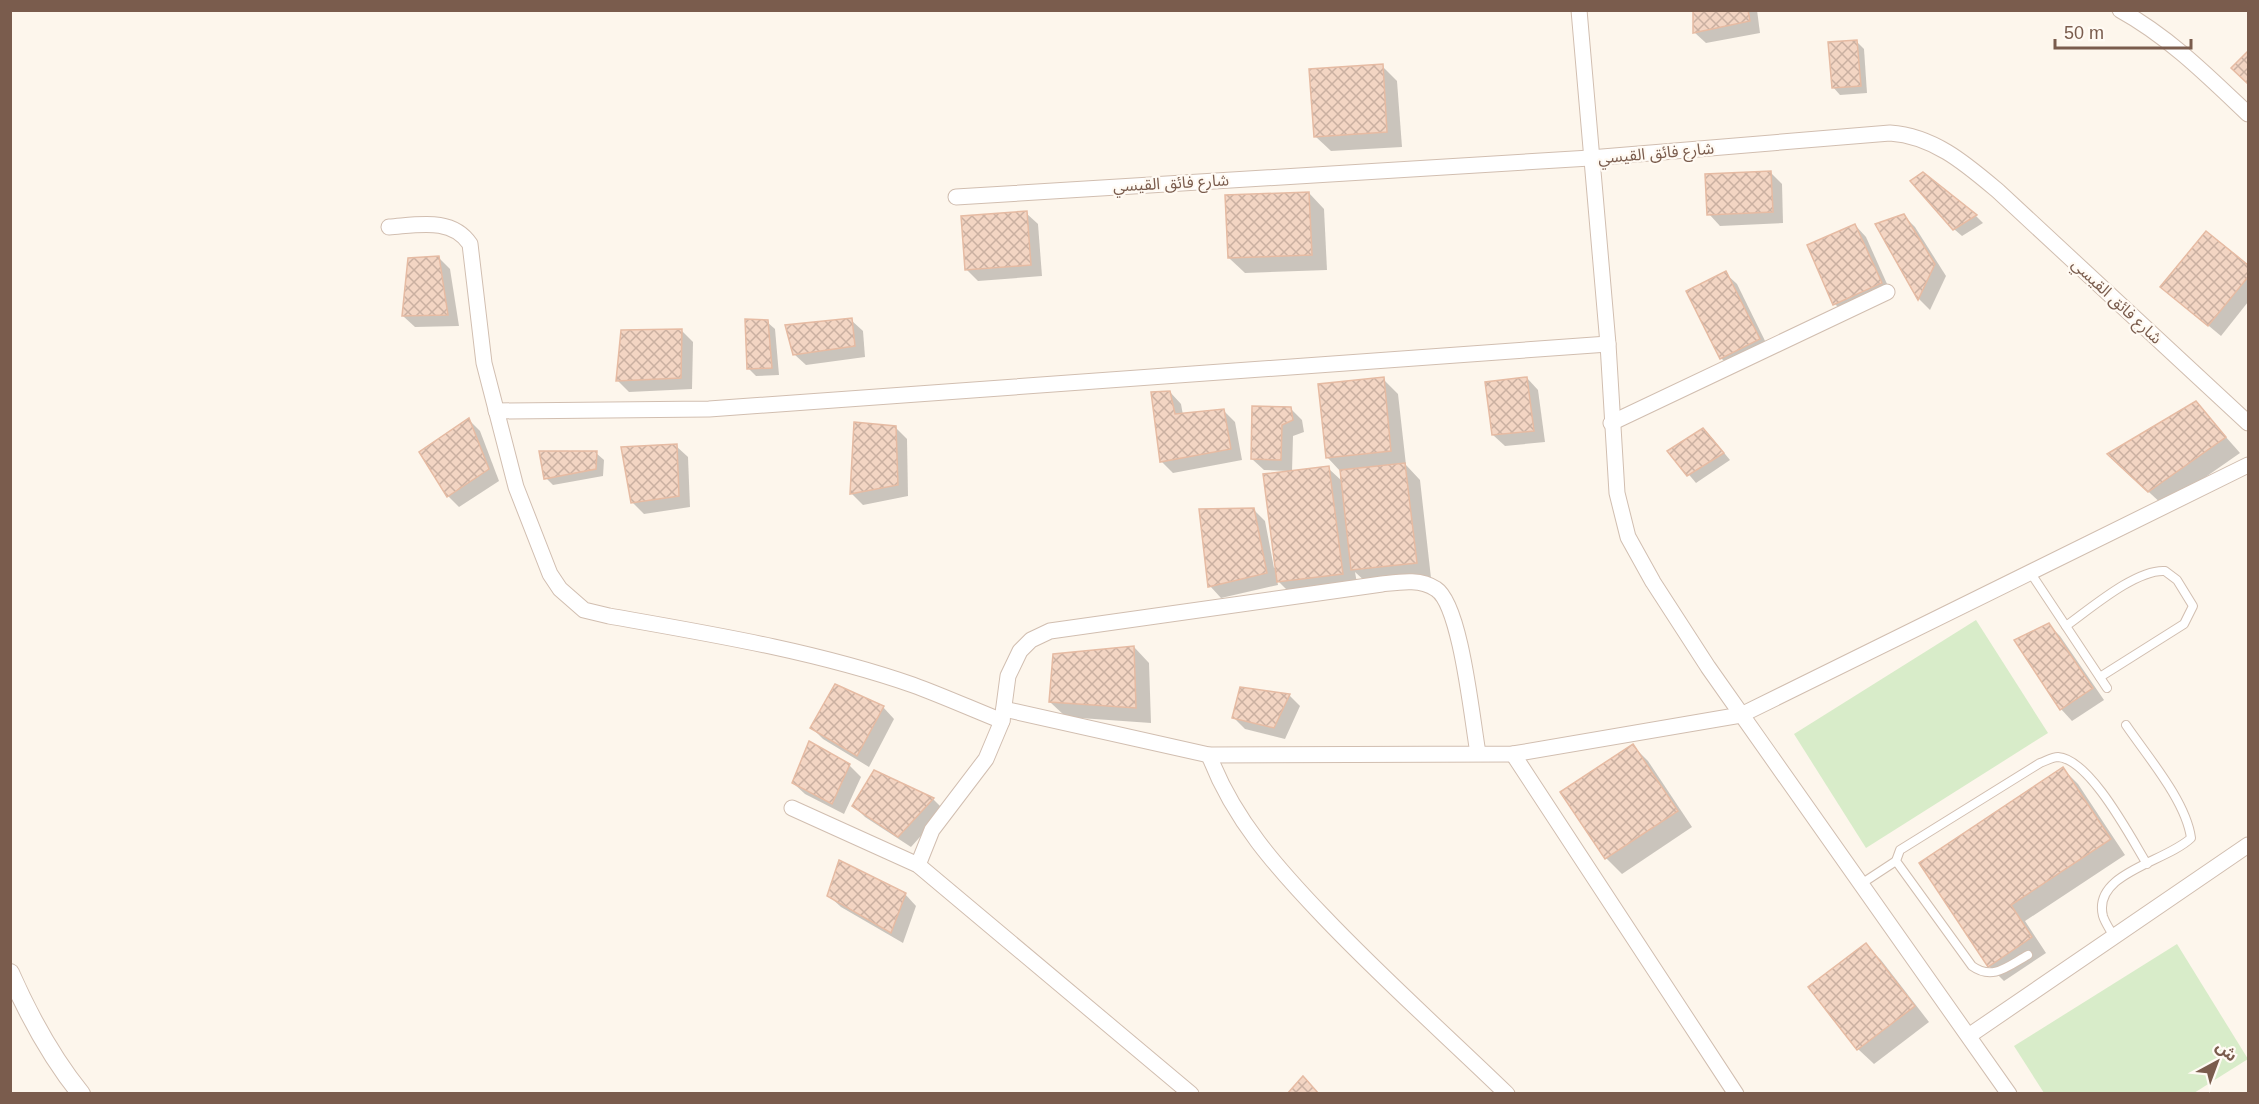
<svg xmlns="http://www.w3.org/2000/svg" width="2259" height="1104" font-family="Arial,'Noto Sans Arabic',sans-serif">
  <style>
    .green { fill: #d8ecc9 }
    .shadow { fill: #0003 }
    .building { fill: url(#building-cross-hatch); stroke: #e6bba3; stroke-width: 1.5 }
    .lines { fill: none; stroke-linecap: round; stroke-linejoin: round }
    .service-casing { stroke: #d1beb0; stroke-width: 10 }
    .minor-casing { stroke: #d1beb0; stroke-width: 17 }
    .tertiary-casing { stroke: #d1beb0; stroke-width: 20 }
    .service { stroke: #fff; stroke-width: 8 }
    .minor { stroke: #fff; stroke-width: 15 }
    .tertiary { stroke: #fff; stroke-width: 18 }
    .labels { text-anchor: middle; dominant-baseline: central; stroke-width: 4.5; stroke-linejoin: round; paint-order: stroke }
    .street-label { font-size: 16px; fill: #7a5c4d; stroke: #fffaf3 }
  </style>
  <defs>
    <pattern id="building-cross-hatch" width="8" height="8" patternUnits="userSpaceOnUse" patternTransform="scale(1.5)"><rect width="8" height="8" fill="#f3d5c3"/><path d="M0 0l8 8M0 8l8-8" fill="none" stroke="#cab0a1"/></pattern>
  </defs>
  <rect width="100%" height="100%" fill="#fdf6ec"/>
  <!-- green -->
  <g class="green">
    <path d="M1976,620L2048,733L1866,848L1794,734Z"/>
    <path d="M2177,944L2248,1059L2194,1093H2044L2014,1046Z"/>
  </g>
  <!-- shadow -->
  <g class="shadow">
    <path d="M1694,10H1757L1760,33L1706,43L1694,32Z"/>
    <path d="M1856,41L1864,49L1867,93L1840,95L1833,87Z"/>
    <path d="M1382,66L1397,81L1402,147L1331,151L1315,136Z"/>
    <path d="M1770,172L1782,184L1783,223L1720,226L1709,214Z"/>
    <path d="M1923,174L1976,216L1983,223L1962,236L1954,229Z"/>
    <path d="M1309,193L1324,209L1327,270L1245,273L1229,258Z"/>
    <path d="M1026,213L1038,224L1042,276L978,281L966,269Z"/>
    <path d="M1903,215L1915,227L1946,276L1930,310L1919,299L1877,224Z"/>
    <path d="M1855,225L1866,237L1892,295L1846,315L1835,304Z"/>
    <path d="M2206,233L2248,267V302L2221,336L2162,287Z"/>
    <path d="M439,258L450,269L459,326L415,327L403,316Z"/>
    <path d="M1725,273L1737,284L1770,351L1733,370L1721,358L1688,292Z"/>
    <path d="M851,320L863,331L865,357L806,365L794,354Z"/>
    <path d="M767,322L775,329L779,375L756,376L748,368Z"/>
    <path d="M681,330L693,342L692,389L629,392L618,381Z"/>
    <path d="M1527,378L1538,390L1545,442L1505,446L1493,435Z"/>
    <path d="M1383,379L1398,394L1406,465L1420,480L1431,578L1368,584L1355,572L1358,589L1294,597L1277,580L1278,585L1221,598L1210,586L1254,510L1265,521L1274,568L1277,567L1288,471L1264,470L1252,459L1290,408L1302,420L1304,432L1293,436L1292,472L1328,468L1343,482L1341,472L1327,457Z"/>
    <path d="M1170,392L1181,404L1183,415L1224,411L1235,422L1242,460L1173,473L1162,462Z"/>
    <path d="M2196,403L2240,453L2164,506L2124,469Z"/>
    <path d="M469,420L480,431L499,481L459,507L448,496Z"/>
    <path d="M855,423L895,427L907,439L908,496L863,505L852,494Z"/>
    <path d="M1711,437L1730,460L1696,483L1669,451Z"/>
    <path d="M676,446L688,457L690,507L644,514L632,502Z"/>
    <path d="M596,453L604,460L603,476L553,485L546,478Z"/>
    <path d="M2049,625L2060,636L2104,700L2072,721L2061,709Z"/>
    <path d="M1134,647L1149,663L1151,723L1066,717L1050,702Z"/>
    <path d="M1289,695L1300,706L1285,739L1245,729L1234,718Z"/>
    <path d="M883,707L894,719L869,767L823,739L812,728Z"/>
    <path d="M1633,746L1648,761L1692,827L1622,874L1606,858L1563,792Z"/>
    <path d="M849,765L861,777L844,814L805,794L793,783Z"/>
    <path d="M2063,769L2078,784L2125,855L2025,921L2046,953L2004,981L1989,966L1921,863Z"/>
    <path d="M933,799L944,810L911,847L865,817L854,806Z"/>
    <path d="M905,894L916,906L903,943L841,907L829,896Z"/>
    <path d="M1866,945L1881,960L1929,1022L1874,1064L1858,1049L1811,987Z"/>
  </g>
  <!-- building -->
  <g class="building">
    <path d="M1693,10H1748L1750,21L1693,33Z"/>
    <path d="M1857,40L1861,86L1832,88L1828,42Z"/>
    <path d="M2248,51V84L2231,68Z"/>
    <path d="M1383,64L1387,132L1314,137L1309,69Z"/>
    <path d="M1771,171L1773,212L1707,215L1705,174Z"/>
    <path d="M1923,172L1977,215L1953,230L1910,181Z"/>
    <path d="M1309,192L1312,255L1228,258L1225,195Z"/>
    <path d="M1027,211L1031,265L965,270L961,216Z"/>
    <path d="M1904,214L1935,264L1918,300L1875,224Z"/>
    <path d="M1855,224L1882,283L1833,305L1807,245Z"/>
    <path d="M2206,231L2248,265V277L2208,326L2160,287Z"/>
    <path d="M439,256L448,315L402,316L408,258Z"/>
    <path d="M1726,271L1760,339L1720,359L1686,291Z"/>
    <path d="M852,318L855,346L793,355L785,325Z"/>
    <path d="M745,319L768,320L772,368L747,369Z"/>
    <path d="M682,329L681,378L616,381L621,330Z"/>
    <path d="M1384,377L1391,451L1326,458L1318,384Z"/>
    <path d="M1527,377L1534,431L1492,435L1485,382Z"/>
    <path d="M1170,391L1175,414L1224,409L1231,449L1160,462L1151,392Z"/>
    <path d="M2196,401L2226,437L2148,492L2107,454Z"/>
    <path d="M1252,406L1291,407L1293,420L1282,425L1281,460L1251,459Z"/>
    <path d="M469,418L489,469L447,497L419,452Z"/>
    <path d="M854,422L896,426L898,485L850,494Z"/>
    <path d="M1703,428L1724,453L1687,476L1667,451Z"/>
    <path d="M677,444L679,496L631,503L621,447Z"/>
    <path d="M539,451H597L596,469L544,479Z"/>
    <path d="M1405,463L1417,563L1351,570L1340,470Z"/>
    <path d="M1329,466L1343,574L1277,582L1263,474Z"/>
    <path d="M1254,508L1267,573L1208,587L1199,509Z"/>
    <path d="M2049,623L2093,688L2060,710L2014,640Z"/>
    <path d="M1134,646L1136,708L1049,702L1053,654Z"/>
    <path d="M835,684L884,706L857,756L810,728Z"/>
    <path d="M1240,687L1290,694L1274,728L1232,718Z"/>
    <path d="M809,741L850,764L832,804L792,783Z"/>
    <path d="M1633,744L1678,811L1605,859L1560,792Z"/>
    <path d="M2063,767L2111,839L2011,905L2032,937L1988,967L1919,863Z"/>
    <path d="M874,770L934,798L898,837L852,806Z"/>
    <path d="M839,860L906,893L891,933L827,896Z"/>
    <path d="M1866,943L1915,1006L1857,1050L1808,987Z"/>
    <path d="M1303,1076L1319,1094H1287Z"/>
  </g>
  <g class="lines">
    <!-- service casing -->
    <g class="service-casing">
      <g id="service">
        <path d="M2030,572L2107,688"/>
        <path d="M2066,626C2090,609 2136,569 2165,571L2177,580L2193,606L2184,624L2100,677"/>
        <path d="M1861,884L1896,861"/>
        <path d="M2114,937C2111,931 2105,923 2103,916C2092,873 2166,862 2191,838C2186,801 2147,756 2126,725"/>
        <path d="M2028,955C2008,966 1993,981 1972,966L1896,861L1900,850L2040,763C2046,761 2052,757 2058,757C2090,759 2131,838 2147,864"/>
      </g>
    </g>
    <!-- minor casing -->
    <g class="minor-casing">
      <g id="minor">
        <path d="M1579,10L1608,344L1617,493L1628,537L1653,582L1708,667L2009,1094"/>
        <path d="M2120,10C2169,37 2208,76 2248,114"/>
        <path d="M956,197L1590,158L1890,133C1934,136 1966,164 1998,191L2248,423"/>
        <path d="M389,227C418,225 452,217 470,244L484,363L516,487L550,574L560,589L584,610L609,616C711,634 815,651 913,685C943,696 972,709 1002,721"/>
        <path d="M496,411L709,409L1608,344"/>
        <path d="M1611,423L1887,292"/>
        <path d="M1004,709L1209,755L1513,754L1741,715L2248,465"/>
        <path d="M1513,754L1736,1094"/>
        <path d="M1209,755C1233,819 1277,868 1324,917C1382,978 1446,1035 1507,1094"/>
        <path d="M792,808L918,865L1191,1094"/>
        <path d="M918,865L932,830L986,759L1002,721L1008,676L1020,651L1031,640L1050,631L1382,584C1399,582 1420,578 1436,589C1461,605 1472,720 1478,753"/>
        <path d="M1970,1035L2248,845"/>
      </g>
    </g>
    <!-- tertiary casing -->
    <g class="tertiary-casing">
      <path id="tertiary" d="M10,973C29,1016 51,1057 81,1094"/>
    </g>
    <!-- service -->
    <use href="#service" class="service"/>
    <!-- minor -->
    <use href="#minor" class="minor"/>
    <!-- tertiary -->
    <use href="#tertiary" class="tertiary"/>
  </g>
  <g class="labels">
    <!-- street labels -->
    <g class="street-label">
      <text transform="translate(1656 153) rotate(-5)">شارع فائق القيسي</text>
      <text transform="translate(1171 183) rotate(-3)">شارع فائق القيسي</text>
      <text transform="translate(2117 301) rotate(43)">شارع فائق القيسي</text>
    </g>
  </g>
  <!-- border -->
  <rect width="2259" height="1104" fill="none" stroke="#7a5c4d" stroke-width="24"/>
  <!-- north arrow -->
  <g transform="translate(2217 1062) rotate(41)" stroke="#fffaf3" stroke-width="4.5" paint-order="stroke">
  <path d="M0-4.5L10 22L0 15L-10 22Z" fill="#7a5c4d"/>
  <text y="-9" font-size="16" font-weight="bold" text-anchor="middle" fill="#7a5c4d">ش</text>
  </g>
  <!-- scale -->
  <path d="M2055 39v9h136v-9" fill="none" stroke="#7a5c4d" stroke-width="3"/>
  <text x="2064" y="39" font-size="18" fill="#7a5c4d" stroke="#fffaf3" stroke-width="4.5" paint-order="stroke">50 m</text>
</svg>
